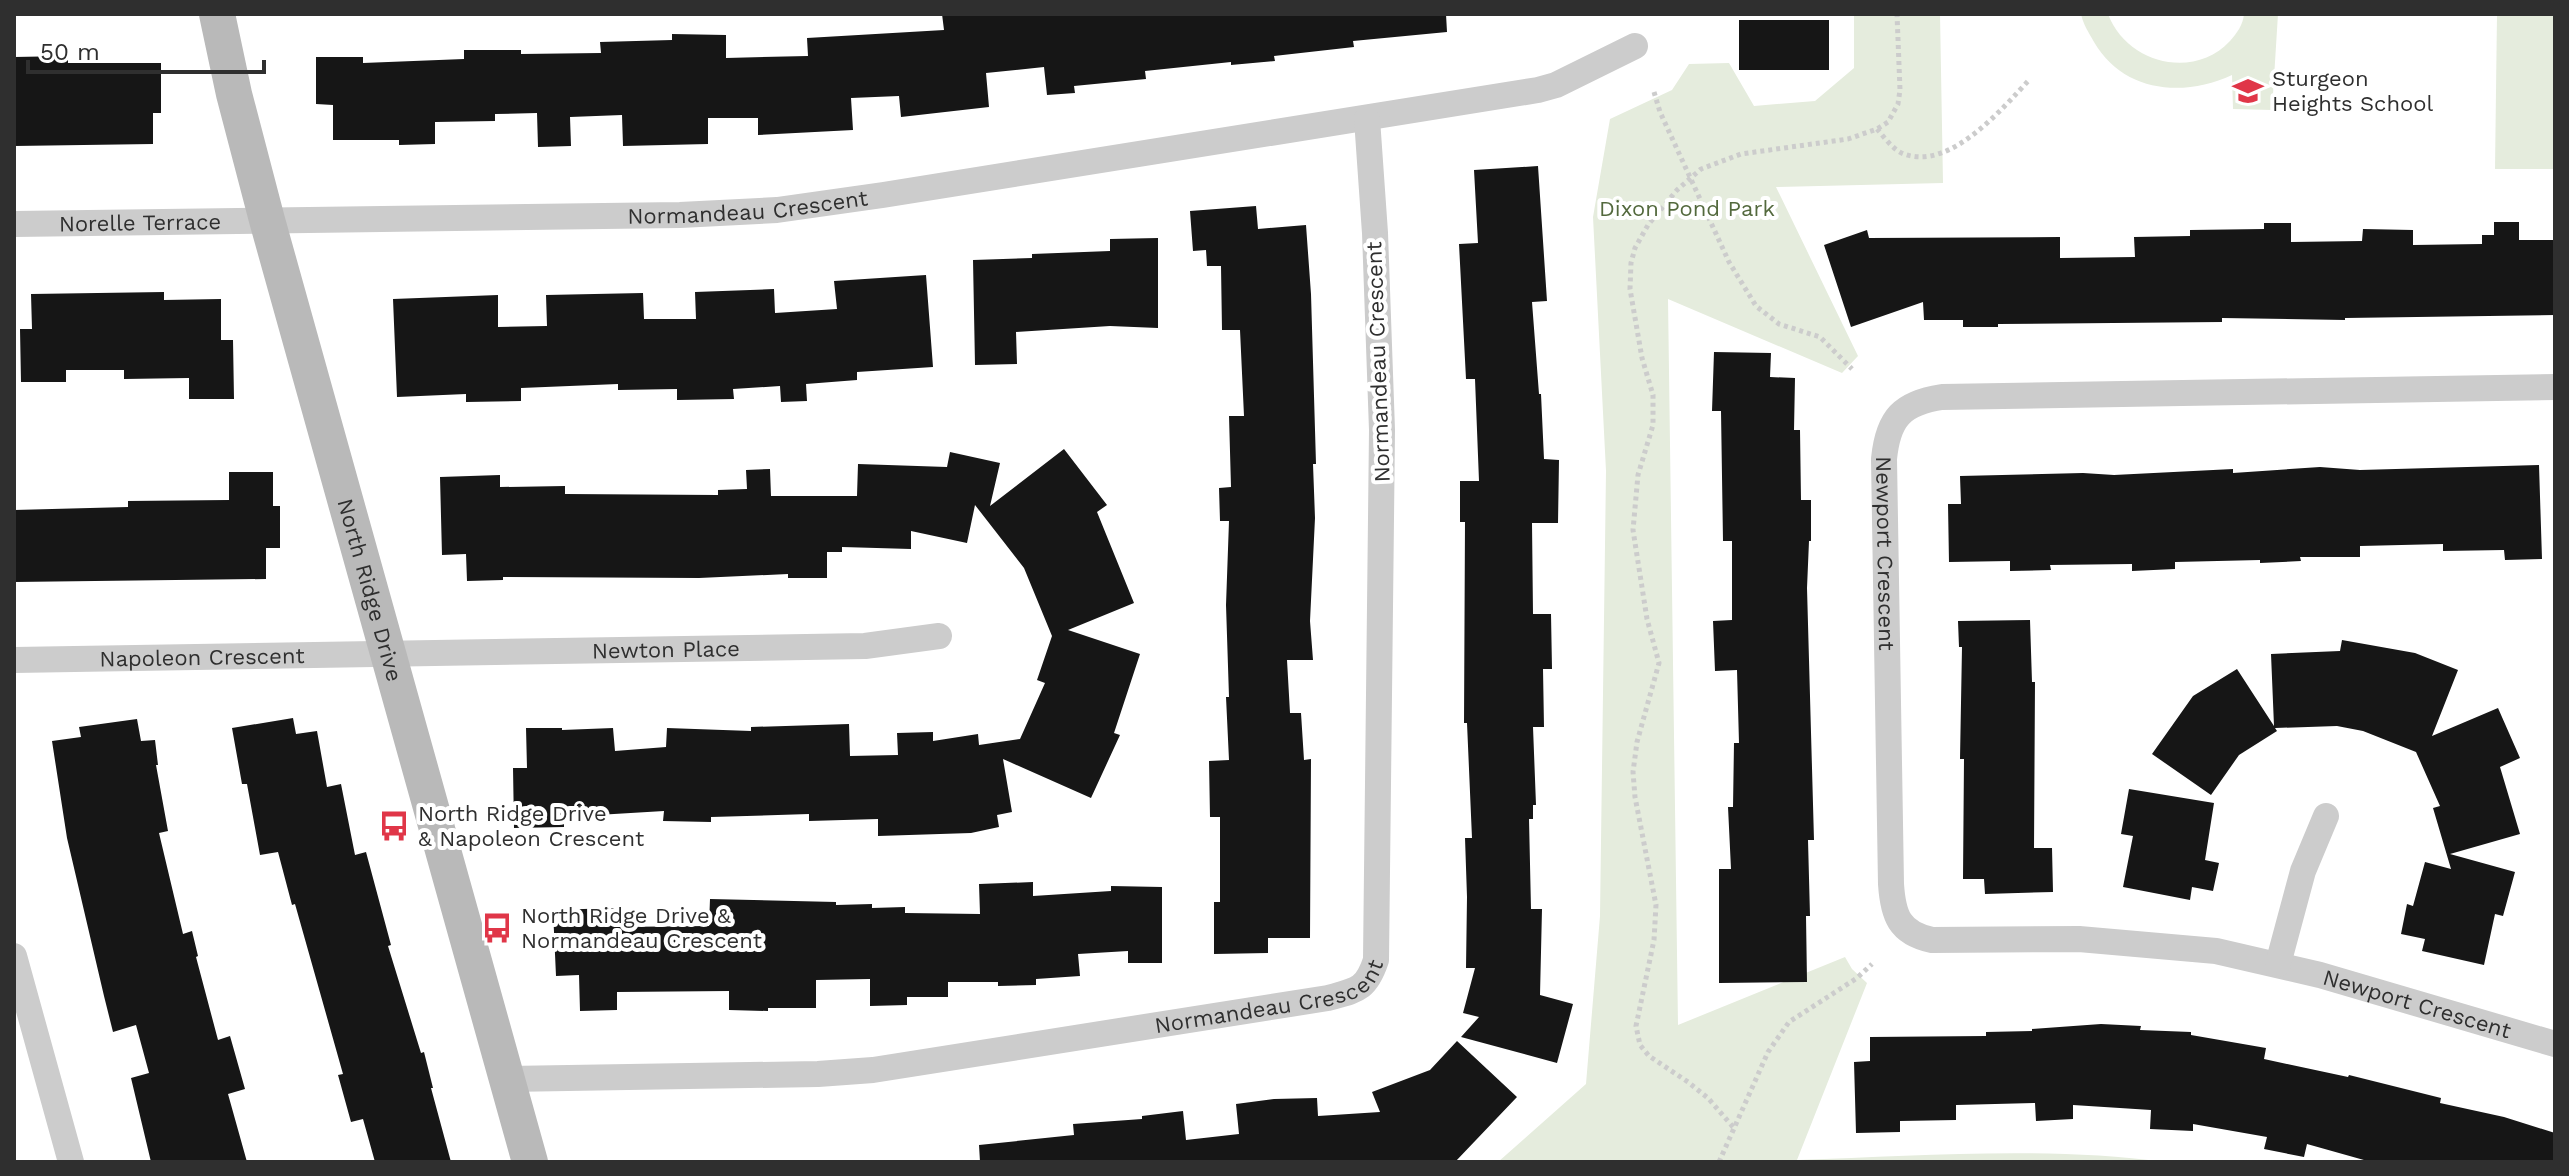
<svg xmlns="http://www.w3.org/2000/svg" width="2569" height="1176" font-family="'Work Sans',sans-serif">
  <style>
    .green { fill: #e5ecdd }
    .building { fill: #161616 }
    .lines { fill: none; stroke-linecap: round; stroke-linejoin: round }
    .path { stroke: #ccc; stroke-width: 5; stroke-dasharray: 4 4; stroke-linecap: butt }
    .street { stroke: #ccc; stroke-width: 26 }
    .secondary { stroke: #b9b9b9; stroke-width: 36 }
    .labels { text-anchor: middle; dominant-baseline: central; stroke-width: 8; stroke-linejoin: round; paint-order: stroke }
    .poi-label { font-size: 22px; fill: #2f2f2f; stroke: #fff; text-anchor: start }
    .street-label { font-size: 22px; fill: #2f2f2f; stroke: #fff }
    .park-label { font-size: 22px; fill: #53693d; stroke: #fff }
  </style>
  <rect width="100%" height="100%" fill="#fff"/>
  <!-- green -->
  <g class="green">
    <path d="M1854,14H1940L1943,183L1776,187L1858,356L1842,373L1668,299L1678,1025L1845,957L1852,969L1867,983L1797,1160C1919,1156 2044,1146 2165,1162H1498L1586,1084L1600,916L1606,471L1593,217L1610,119L1672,90L1689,64L1729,63L1754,106L1815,101L1854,68Z"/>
    <path d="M2081,14H2108C2127,64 2194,80 2230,41C2237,33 2243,25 2244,14H2278L2272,110L2233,109L2232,75C2183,98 2123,92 2094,42C2089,33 2083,24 2081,14Z"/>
    <path d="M2497,14H2555V169H2495Z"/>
  </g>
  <!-- building -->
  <g class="building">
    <path d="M942,14H1446L1447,32L1353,41L1354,47L1274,56L1275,61L1231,65V62L1145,71L1146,79L1074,86L1075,93L1047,95L1044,67L986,73L989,107L901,117L899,96L851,98L853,130L758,135V118H708V144L623,146L622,115L570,117L571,146L538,147L537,113L495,114V121L435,122V144L399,145V140H333V105L316,104V57H363V63L464,59V50H521V54L601,53L600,42L672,40V34L726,35V58L808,56L807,38L944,30Z"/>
    <rect x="1739" y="20" width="90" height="50"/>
    <path d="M68,56V63H161V113H153V144L14,146V57Z"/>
    <path d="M1538,166L1547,301L1532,302L1539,394H1541L1544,459L1559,460L1558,523H1532L1533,614H1551L1552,669H1543L1544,727H1533L1536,805H1533V819H1529L1531,909H1542L1540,995L1573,1004L1557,1063L1461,1037L1479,1017L1463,1013L1475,968H1466L1467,897L1465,838H1472L1467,723H1464L1465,522H1460V481H1479L1475,379H1466L1459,244L1478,243L1474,170Z"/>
    <path d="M1256,206L1258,229L1306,225L1311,294L1316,464H1313L1315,518L1310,621L1313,660H1287L1290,713H1301L1304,760L1311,759L1310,938H1268V953L1214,954V902H1220V817H1210L1209,761L1229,760L1226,697H1229L1226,605L1229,521H1220L1219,488L1231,487L1229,416H1244L1240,330H1222L1221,266H1207L1206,250L1193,251L1190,211Z"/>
    <path d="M2494,222H2519V240H2555V315L2345,318V320L2222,318V322L1998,324V327H1963V320H1924L1923,302L1851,327L1824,245L1867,230L1869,238L2060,237V258L2135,257L2134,237L2190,236V230L2264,229V223H2291V242L2362,241L2363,229L2413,230V245L2482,244V235H2494Z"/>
    <path d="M1158,238V328L1110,326L1016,332L1017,364L975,365L973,260L1032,258V254L1110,251V239Z"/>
    <path d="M926,275L933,367L857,372V380L806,384L807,401L781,402L780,386L733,389L734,399L677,400V389L618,390V384L521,388V401L466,402V394L397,397L393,299L498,295V327L547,326L546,295L643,293L644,319H696L695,292L774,289L775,313L837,309L834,281Z"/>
    <path d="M164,292V300L221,299V340H233L234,399H189V378L124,379V370H66V382H21L20,329H32L31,294Z"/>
    <path d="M1714,352L1771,353L1770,377L1795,378L1794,430H1800L1801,500H1811V541H1809L1807,588L1814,840H1808L1810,916H1806L1807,982L1719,983V869H1731L1728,807H1733L1734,743H1739L1737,670L1715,671L1713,621L1732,620V541H1723L1721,411H1712Z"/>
    <path d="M1064,449L1107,505L1097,512L1134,603L1068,630L1140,654L1114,733L1120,735L1091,798L1003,759L1012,812L997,815L999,827L971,833L878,836V819L809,821V814L711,817V822L663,821L664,811L564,817V827L514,828L513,768H527L526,728H562V730L613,728L615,751L666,747L667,728L751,731V727L849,724L850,756L898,755L897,733L933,732V741L978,734L979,745L1020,739L1045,683L1037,680L1052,636L1024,568L975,505L967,543L911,531V549L842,547V552H827V578H788V574L699,578L503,577V580L467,581L466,554L442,555L440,477L500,475V487L565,486V494L718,495V490L747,489L746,470L770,469L771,496H857L858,464L947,467L950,452L1000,463L990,506Z"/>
    <path d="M2539,465L2542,559L2505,560L2504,550L2443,551V544L2360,546V557H2300L2301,561L2260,563V560L2175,562V569L2132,571V564L2050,565L2051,570L2010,571V561L1949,562L1948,504H1961L1960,476L2083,473L2114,475L2233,469V473L2320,467L2360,470Z"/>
    <path d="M229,472H273V506H280V548H266V579L14,582V510L128,507V501L229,500Z"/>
    <path d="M2030,620L2032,682H2035L2034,848H2052L2053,892L1985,894L1984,879H1963L1964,759H1960L1962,647H1959L1958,621Z"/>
    <path d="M2342,640L2415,653L2458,670L2432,736L2498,708L2520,758L2500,767L2520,834L2450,854L2515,872L2503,916L2495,914L2484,965L2422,951L2425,939L2401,934L2407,904L2413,906L2425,862L2451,869L2433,808L2440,806L2416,752L2363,731L2337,726L2275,728L2277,731L2239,755L2211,795L2152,754L2193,696L2237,669L2274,726L2271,654L2340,651Z"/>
    <path d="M293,718L296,734L317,731L327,787L341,784L355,855L366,852L391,945L388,946L421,1053L424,1052L433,1088H431L451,1162H375L363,1119L351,1122L338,1075L343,1074L295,904L292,905L278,852L260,855L247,784H242L232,728Z"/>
    <path d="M137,719L141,741L155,740L158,765H156L168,831L159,833L183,934L192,931L198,956L196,957L218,1040L230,1036L245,1089L228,1094L247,1162H151L131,1078L149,1073L136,1025L113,1032L104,996L67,838L52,741L81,737L79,727Z"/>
    <path d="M2129,789L2214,803L2205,860L2219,863L2213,891L2192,887L2190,900L2123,887L2133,836L2121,834Z"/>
    <path d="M1033,882V896L1111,891V886L1162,887V963H1128V951L1078,954L1080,976L1036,979V985L998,986V982H948V997H907V1005L870,1006V979L816,980V1008H768V1011L729,1010V991L617,992V1010L580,1011L579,975L556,976L553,910L614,908V927L709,926L710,899L836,902V905L872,904V908L905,907V913L980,914L979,884Z"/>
    <path d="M2101,1024L2141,1026L2140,1030L2191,1032V1035L2266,1048L2264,1059L2348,1077L2349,1075L2441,1098L2440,1103L2504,1117L2555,1133V1162H2371L2307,1144L2304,1157L2264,1149L2267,1137L2193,1124V1131L2150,1129L2151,1110L2073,1105V1119L2036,1121L2035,1103L1956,1105V1120L1900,1121V1132L1856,1133L1854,1062L1870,1061V1037L1986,1036V1032L2032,1031V1029Z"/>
    <path d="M1457,1041L1517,1097L1455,1162H980L979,1145L1074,1135L1073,1124L1142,1119V1116L1183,1111L1186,1140L1239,1134L1236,1104L1274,1099L1317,1098L1318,1116L1380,1112L1372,1092L1430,1070Z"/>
  </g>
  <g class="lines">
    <!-- path -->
    <g class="path">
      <path d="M1654,92L1660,112L1729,262L1756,306L1779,324L1820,337L1852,369"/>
      <path d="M1877,129C1885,138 1893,150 1904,154C1950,171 2002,109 2030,79"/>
      <path d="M1733,1127L1708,1098L1688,1082L1649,1056L1640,1045L1636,1026L1654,940L1656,905L1635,797L1633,772L1637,742L1659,663L1647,619L1633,530L1638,475L1653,425V395L1642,358L1630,289L1631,263L1635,248L1648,225L1677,190L1701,169L1741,154L1848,139L1877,129L1888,122L1898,104L1900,90L1897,14"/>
      <path d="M1719,1162L1768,1052L1789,1022L1857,978L1872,964"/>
    </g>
    <!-- street -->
    <g class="street">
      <path id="s1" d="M14,224L680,215L777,210L883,195L1538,90L1556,85L1635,46"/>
      <path id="s2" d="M2555,387L1942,397C1902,403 1888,418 1884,459L1891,884C1893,915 1899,933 1932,940L2079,939L2216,951L2320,975L2555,1044"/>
      <path id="s3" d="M14,660L865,646L939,636"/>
      <path d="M14,956L71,1162"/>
      <path d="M2278,964L2303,871L2326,816"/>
      <path id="s4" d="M507,1079L818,1074L873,1070L1328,998C1357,990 1366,990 1376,960L1382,430L1375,233L1367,119"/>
    </g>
    <!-- secondary -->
    <path class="secondary" id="s5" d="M217,14L234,94L267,220L530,1162"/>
  </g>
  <!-- icons -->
  <defs>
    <g id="school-bare" transform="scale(2.4)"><path d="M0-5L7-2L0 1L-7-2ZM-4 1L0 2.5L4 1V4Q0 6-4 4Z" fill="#e03648" stroke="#fff" stroke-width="2.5" paint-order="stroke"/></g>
    <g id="bus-bare" transform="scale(2.4)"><path d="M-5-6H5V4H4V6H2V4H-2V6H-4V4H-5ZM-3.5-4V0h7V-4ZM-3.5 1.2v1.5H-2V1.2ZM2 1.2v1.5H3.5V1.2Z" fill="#e03648" stroke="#fff" stroke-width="2.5" paint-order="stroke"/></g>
  </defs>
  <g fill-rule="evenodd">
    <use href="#school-bare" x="2248" y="91"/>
    <use href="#bus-bare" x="394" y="826"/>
    <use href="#bus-bare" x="497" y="928"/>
  </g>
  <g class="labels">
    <!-- poi labels -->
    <g class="poi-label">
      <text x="2272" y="78">Sturgeon<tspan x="2272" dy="25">Heights School</tspan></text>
      <text x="418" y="813">North Ridge Drive<tspan x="418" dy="25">&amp; Napoleon Crescent</tspan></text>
      <text x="521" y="915">North Ridge Drive &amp;<tspan x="521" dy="25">Normandeau Crescent</tspan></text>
    </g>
    <!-- street labels -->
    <g class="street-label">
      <text stroke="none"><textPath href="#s1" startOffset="734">Normandeau Crescent</textPath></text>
      <text stroke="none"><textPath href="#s1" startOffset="126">Norelle Terrace</textPath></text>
      <text transform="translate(1378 362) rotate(-92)">Normandeau Crescent</text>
      <text stroke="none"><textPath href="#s2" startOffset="802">Newport Crescent</textPath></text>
      <text stroke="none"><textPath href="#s5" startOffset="596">North Ridge Drive</textPath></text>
      <text stroke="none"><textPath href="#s3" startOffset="652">Newton Place</textPath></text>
      <text stroke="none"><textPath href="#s3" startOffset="188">Napoleon Crescent</textPath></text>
      <text stroke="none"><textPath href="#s4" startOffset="772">Normandeau Crescent</textPath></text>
      <text stroke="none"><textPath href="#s2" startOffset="1702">Newport Crescent</textPath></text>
    </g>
    <!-- park labels -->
    <g class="park-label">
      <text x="1687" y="208">Dixon Pond Park</text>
    </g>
  </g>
  <!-- border -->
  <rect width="2569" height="1176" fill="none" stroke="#2f2f2f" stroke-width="32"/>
  <!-- scale -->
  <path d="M28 60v12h236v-12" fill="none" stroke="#2f2f2f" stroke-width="4"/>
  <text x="40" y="60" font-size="24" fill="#2f2f2f" stroke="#ffffff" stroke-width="6" paint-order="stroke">50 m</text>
</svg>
